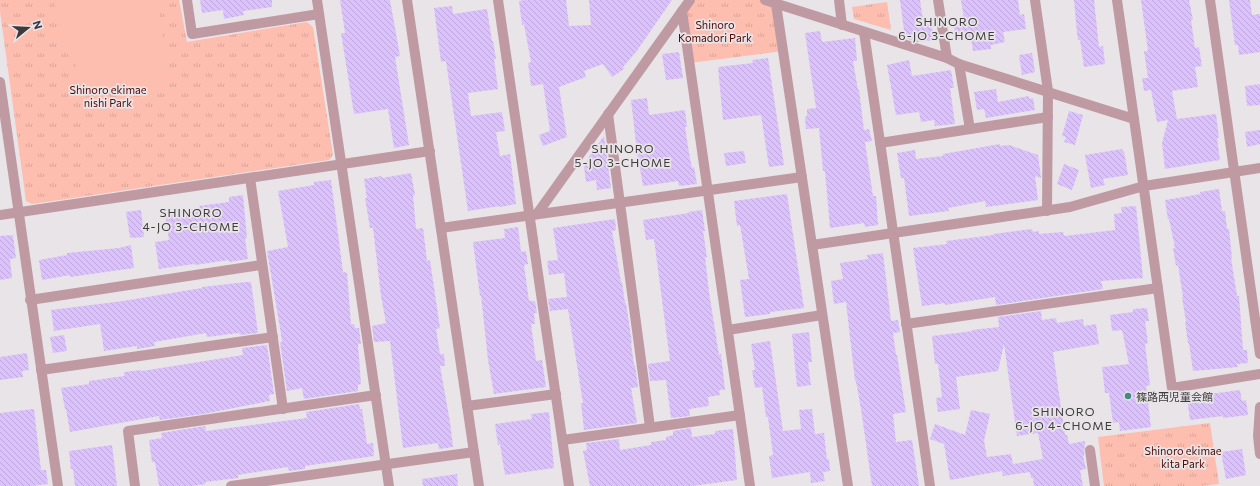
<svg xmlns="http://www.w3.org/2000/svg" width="1260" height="486" font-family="Commissioner,'Noto Sans JP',sans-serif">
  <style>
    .park { fill: url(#park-tufts) }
    .garden { fill: #fdbdaf }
    .building { fill: url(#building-back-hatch) }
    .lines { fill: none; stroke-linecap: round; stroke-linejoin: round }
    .minor { stroke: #c09aa3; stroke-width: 10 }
    .poi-dot { fill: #448a84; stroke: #e8e4e7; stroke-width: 1.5 }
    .labels { text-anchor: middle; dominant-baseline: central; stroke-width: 3.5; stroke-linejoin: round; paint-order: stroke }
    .park-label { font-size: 11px; fill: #530800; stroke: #e8e4e7 }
    .poi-label { font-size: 11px; fill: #3c3a3c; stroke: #e8e4e7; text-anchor: start }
    .neighbourhood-label { font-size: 12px; letter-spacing: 1px; fill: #403d3f; stroke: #e8e4e7 }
  </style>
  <defs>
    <pattern id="park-tufts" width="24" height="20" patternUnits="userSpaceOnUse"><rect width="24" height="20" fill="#fdbdaf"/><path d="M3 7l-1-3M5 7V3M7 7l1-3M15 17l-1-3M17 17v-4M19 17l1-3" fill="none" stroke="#daa397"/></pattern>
    <pattern id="building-back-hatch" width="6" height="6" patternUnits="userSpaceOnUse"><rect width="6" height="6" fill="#dcc2fc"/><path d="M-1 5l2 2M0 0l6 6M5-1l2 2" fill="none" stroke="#bea7d9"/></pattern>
  </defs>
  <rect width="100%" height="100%" fill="#e8e4e7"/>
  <!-- park -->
  <g class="park">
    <path d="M0,0H179L187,42L307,22L313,27L333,155L329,160L32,204L26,201L0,11Z"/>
    <path d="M690,0H765L776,4L783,51L689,63L682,11Z"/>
    <path d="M887,2L891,30L854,19L852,7Z"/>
    <path d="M1210,423L1219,484L1200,486H1104L1098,437Z"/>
  </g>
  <!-- garden -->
  <path class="garden" d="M54,0H157L171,83L134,90L102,88L88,82L78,70L64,48Z"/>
  <!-- building -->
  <g class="building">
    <path d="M200,0H272V7L243,11L244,15L224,19L223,10L202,13Z"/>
    <path d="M340,0H390L397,39L400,56L395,57L409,145L394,148L388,109L354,114L341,33H345Z"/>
    <path d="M525,0H566L569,26L591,25L589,0H672L636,52L623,67L624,69L612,77L603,64L584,71L586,77L559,87L567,137L543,146L539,135L550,131L543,84L531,86L528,63L531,62L524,24L522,25L519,1Z"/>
    <path d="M900,0H920L923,20L931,19L934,40L917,42L905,38Z"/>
    <path d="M961,0H1018L1020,15L1024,14L1026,29L1003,32L1005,42L991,45V49L973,51L971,37L956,40L954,27L965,25Z"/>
    <path d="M1074,0H1094L1099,47L1103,46L1105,64L1084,67L1080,40H1078L1077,33Z"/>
    <path d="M1141,0H1189L1193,20H1191L1195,48L1199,47L1202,66L1195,67L1198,87L1172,91L1177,119L1216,114L1219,138H1217L1220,160L1165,169L1162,143L1168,120L1157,122L1151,90L1144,91L1142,78H1148L1144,51H1148Z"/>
    <path d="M1229,0H1250L1252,15L1260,14V52L1239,55L1238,45H1235Z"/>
    <path d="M452,6L453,14L487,9L492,41H493L496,59H494L498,89L468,93L471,116L502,112L505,131L496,132L500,156L510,154L516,204L500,207V206L468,211L446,61L441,62L434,8Z"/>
    <path d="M820,31L822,42L855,38L857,61H853L858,90H859L864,130L869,129L872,141L865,142L873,196H876L878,225L865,227L864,223L830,228L825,171H823L819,128L806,129L805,117L807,116V109L816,108L805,33Z"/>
    <path d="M679,52L683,78L666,80L662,54Z"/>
    <path d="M1032,53L1035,72L1022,75L1019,55Z"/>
    <path d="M768,58L784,165L769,167L761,115L723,120L718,67L753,63L752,60Z"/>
    <path d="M909,60L912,76L951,70L954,88H950L955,124L935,126L934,120L921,122L919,112L896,115L887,65Z"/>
    <path d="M1260,84V105L1247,106L1245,86Z"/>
    <path d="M996,89L998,102L1029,96V99L1033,98L1035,110L986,118L984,109L977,110L974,92Z"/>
    <path d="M647,98L649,115L685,110L687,127H685L689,153L692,168L694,167L697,184L679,186L678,181L643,186L637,152L631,100Z"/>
    <path d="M1069,111L1083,115L1075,145L1064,142L1066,137L1062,136Z"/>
    <path d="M1260,130V144L1247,147L1245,132Z"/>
    <path d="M604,136L611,188L597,190L596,180L586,182L584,166L589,159L588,158Z"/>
    <path d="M1000,144V146L1009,145L1038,155L1041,178L1035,176L1038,200L986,207L985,201L948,208L949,211L909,216L904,178H901L897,153L915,150L916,159L943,156V154Z"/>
    <path d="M1122,149L1123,152L1124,151L1128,175L1103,179L1105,185L1091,188L1085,155Z"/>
    <path d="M744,151L746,163L726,166L724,153Z"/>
    <path d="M1064,164L1079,170L1072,190L1057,184Z"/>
    <path d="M411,173L415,195H413L416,229L423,228L427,261L430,260L440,328L436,329L440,354H444L445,366H440L450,422L453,447L439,449L438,443L403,448L390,341L374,342L372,326L386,323L381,296L373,228H370L365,198H367L364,179L381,176L382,178Z"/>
    <path d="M331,180L343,272L347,273L351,324H354L355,328H359L361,344H358L361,384L358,385V391L304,399L302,388L287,391L280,342H282L280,328L267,251L288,247L278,191L314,185V182Z"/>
    <path d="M1219,189L1222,211H1225L1227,229H1229L1232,258H1231L1237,296H1239L1243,350H1247L1248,363L1237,364L1238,367L1193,371L1189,343H1188L1185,322H1186L1182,297H1183L1178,265L1176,266L1173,248H1175L1169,219L1168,220L1165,200L1201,194L1200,192Z"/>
    <path d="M787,194L804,308L770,312V314L745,317L740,280L749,279L740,225L737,226L734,201Z"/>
    <path d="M243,195L247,238H245L248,259L229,262V260L195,265L194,264L159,269L155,242L169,240L165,213L200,208L199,206L229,202V197Z"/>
    <path d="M1136,206L1143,278L1101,281L1103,289L996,305L995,297L945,305V303L922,306L913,248L947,244L946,241L993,235V234L1001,233L1032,229L1033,232L1039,231V234L1063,232L1064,236L1115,230L1114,214L1122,213L1121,207Z"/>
    <path d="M141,210L144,237L130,238L126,212Z"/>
    <path d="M702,210L705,231H703L707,257H705L709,292L719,355L721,354L725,390H719L720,395L708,397L709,406L689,409L690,416L671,418L666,380L650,381L648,364L670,361L654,239L646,240L643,220L689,213L688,212Z"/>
    <path d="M615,219L616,230L612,231L621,282H622L625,303H626L632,343H631L634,365H635L638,387L631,388L637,423L584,430L581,403H583L568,309L550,311L548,299L567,297L564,273L549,275L547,261L558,260L553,228Z"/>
    <path d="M518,227L521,252L526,251L528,264L524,265L529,301H535L537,313H534L535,324H531L536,361L542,360L546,387L494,394L488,360L481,295L480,296L473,242L505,238L504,229Z"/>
    <path d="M13,235L16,258L10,259L12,278L0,280V236Z"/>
    <path d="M131,245L134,268L70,277V275L42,280L39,260L67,255V253L119,248Z"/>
    <path d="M883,253L891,321L898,320L900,332L893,333L896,355H897L906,412L893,414L896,442L912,440L919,486H872L861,409L856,381H855L846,302L834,304L831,281L843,279L840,263L868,259L867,255Z"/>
    <path d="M246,282H251L258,333L240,335L239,333L207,337L206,333L154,342L155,346L137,349V346L104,351L100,324L54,331L51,310L123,301L202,288V287Z"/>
    <path d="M1147,308L1149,321H1145L1148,343L1145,344L1150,385L1146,386L1151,427L1120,431L1119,422L1113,423L1109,393H1105L1102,367L1129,364L1122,330L1112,331L1110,315L1133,312V309Z"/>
    <path d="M1041,311L1042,320L1056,318L1057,323L1083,319L1084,326L1096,324L1099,344L1053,352L1065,435H1067L1069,444L1085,441L1084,456H1083L1086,469L1080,470L1083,486H1034L1033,478H1031L1030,472L1003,476L1002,471L950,480L944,444L930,439L935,424L965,435L971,410L990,414L984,441L987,457L1011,454L1013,464L1043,459L1038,433L1017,436L1004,344L998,371L956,377L960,409L938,412L936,398L942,397L938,364H935L932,336L973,331L972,330L999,327L998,317Z"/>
    <path d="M809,332L812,362H808L811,385L797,387L792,334Z"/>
    <path d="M64,335L67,351L53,353L50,337Z"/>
    <path d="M770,341L783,431L801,429L799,410L812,409L815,434L824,433L827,460L829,459L830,471L823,472L825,481L811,483L810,472L772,478L769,456L773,455L768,417H766L762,387L755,388L752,370H755L751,344Z"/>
    <path d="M267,345L274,394L269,395L270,401L203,414L160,420L159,416L70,432L66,409H65L61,388L89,384V381L124,376V372L141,370L142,371L243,355L242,348Z"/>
    <path d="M27,353L29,370L22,371L23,377L0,380V357Z"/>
    <path d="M1240,390L1242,401L1246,400L1248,415L1223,418V416L1190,420L1187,397Z"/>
    <path d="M359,404L360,409H362L367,444L373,443L374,456L305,466V469L289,471L288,467L238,475V478L205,482L206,484L192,486H159L155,462H152L149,440L162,438L161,433L205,426L206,431L307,418L306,412Z"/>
    <path d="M34,409L41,470H46L48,484L32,486H0V413Z"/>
    <path d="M549,412L554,468L505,475L500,444L498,445L495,424L532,419L531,414Z"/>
    <path d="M691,428L692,437L715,434V431L733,429L737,480L692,486H590L583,451L587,450L586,443L619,439L620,450L651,445V442L666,440V437L673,435V431Z"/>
    <path d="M112,445L117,486H75L73,469H71L69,451Z"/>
    <path d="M1242,449L1246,475L1226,479L1221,452Z"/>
    <path d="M457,474L458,486H423L422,479Z"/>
  </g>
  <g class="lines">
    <!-- minor -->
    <g class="minor">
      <path d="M187,0L192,34L319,14"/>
      <path d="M317,0L389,486"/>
      <path d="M407,0L479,486"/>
      <path d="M498,0L569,486"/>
      <path d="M765,0L947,58L959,64L1134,119L1117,0"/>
      <path d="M839,0L842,25"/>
      <path d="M938,0L947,58"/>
      <path d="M1035,0L1048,91L1047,211"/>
      <path d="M1210,0L1260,354"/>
      <path d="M776,4L848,486"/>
      <path d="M682,11L750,486"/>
      <path d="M864,32L930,486"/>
      <path d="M959,64L970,129"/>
      <path d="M0,82L58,486"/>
      <path d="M608,114L650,427"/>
      <path d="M1134,119L1172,388L1260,374"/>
      <path d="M880,143L1048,117"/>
      <path d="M250,178L283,409"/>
      <path d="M537,214L690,0"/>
      <path d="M0,215L430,151"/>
      <path d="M441,228L802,177"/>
      <path d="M812,245L1070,207L1144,186L1260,168"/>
      <path d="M30,300L261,265"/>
      <path d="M906,324L1158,288"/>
      <path d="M728,330L822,315"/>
      <path d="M41,370L273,337"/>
      <path d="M467,406L556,394"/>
      <path d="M1260,407L1258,436L1260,454"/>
      <path d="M563,440L740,415"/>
      <path d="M1090,450L1095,486"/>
      <path d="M135,486L128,431L376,395"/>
      <path d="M231,486L474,452"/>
    </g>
  </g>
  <!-- markers -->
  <circle class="poi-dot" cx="1128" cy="396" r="4"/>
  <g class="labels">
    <!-- park labels -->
    <g class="park-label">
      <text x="715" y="24">Shinoro<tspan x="715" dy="13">Komadori Park</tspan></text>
      <text x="108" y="89">Shinoro ekimae<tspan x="108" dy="13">nishi Park</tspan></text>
      <text x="1183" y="450">Shinoro ekimae<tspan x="1183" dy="13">kita Park</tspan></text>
    </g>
    <!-- poi labels -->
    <g class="poi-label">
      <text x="1136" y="396">篠路西児童会館</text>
    </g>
    <!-- neighbourhood labels -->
    <g class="neighbourhood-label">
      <text x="947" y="21">SHINORO<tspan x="947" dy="14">6-JO 3-CHOME</tspan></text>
      <text x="623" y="148">SHINORO<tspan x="623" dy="14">5-JO 3-CHOME</tspan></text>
      <text x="191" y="212">SHINORO<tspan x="191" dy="14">4-JO 3-CHOME</tspan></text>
      <text x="1064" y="411">SHINORO<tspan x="1064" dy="14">6-JO 4-CHOME</tspan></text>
    </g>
  </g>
  <!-- north arrow -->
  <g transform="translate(28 28) rotate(72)" stroke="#e8e4e7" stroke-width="3" paint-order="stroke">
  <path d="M0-3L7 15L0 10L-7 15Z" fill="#3c3a3c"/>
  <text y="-6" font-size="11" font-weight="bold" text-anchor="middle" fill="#3c3a3c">N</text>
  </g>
</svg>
